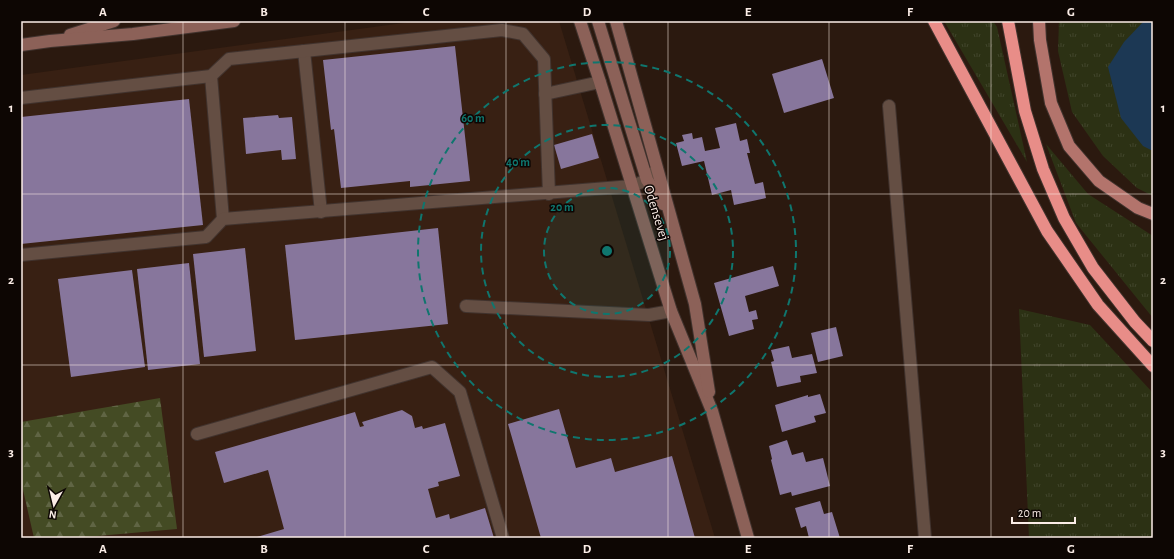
<svg xmlns="http://www.w3.org/2000/svg" width="1174" height="559" font-family="'Alegreya Sans',sans-serif">
  <style>
    .built { fill: #382013 }
    .grass { fill: url(#grass-tufts) }
    .forest { fill: url(#forest-firs) }
    .water { fill: #1c3854 }
    .building { fill: #87769c }
    .lines { fill: none; stroke-linecap: round; stroke-linejoin: round }
    .lane-casing { stroke: #41332e; stroke-width: 14 }
    .secondary-casing { stroke: #41332e; stroke-width: 14 }
    .primary-casing { stroke: #41332e; stroke-width: 14 }
    .highway-casing { stroke: #41332e; stroke-width: 14 }
    .lane { stroke: #644e43; stroke-width: 12 }
    .secondary { stroke: #8c6158; stroke-width: 12 }
    .primary { stroke: #b3746c; stroke-width: 12 }
    .highway { stroke: #e88d88; stroke-width: 12 }
    .grid { fill: none; stroke: #fbede7; stroke-width: 1; stroke-opacity: 0.55 }
    .ring { fill: none; stroke: #0f766e; stroke-width: 2; stroke-dasharray: 7 5 }
    .labels { text-anchor: middle; dominant-baseline: central; stroke-width: 3; stroke-linejoin: round; paint-order: stroke }
    .street-label { font-size: 14px; fill: #fbede7; stroke: #0d0603 }
    .centre { fill: #0f766e; stroke: #0d0603; stroke-width: 2 }
    .ring-label { font-size: 12px; text-anchor: middle; font-weight: bold; fill: #0f766e; stroke: #0d0603; stroke-width: 3; stroke-linejoin: round; paint-order: stroke }
    .neatline { fill: none; stroke: #fbede7; stroke-width: 1.5 }
    .grid-label { font-size: 13px; text-anchor: middle; font-weight: bold; fill: #fbede7 }
  </style>
  <defs>
    <pattern id="grass-tufts" width="24" height="20" patternUnits="userSpaceOnUse"><rect width="24" height="20" fill="#2c3114"/><path d="M3 7l-1-3M5 7V3M7 7l1-3M15 17l-1-3M17 17v-4M19 17l1-3" fill="none" stroke="#41452b"/></pattern>
    <pattern id="forest-firs" width="22" height="20" patternUnits="userSpaceOnUse"><rect width="22" height="20" fill="#444b24"/><path d="M5 1l3.5 6h-7zM16 11l3.5 6h-7z" fill="#606544"/></pattern>
  </defs>
  <rect width="100%" height="100%" fill="#2b190f"/>
  <!-- built -->
  <path class="built" d="M418,21H559L715,538H21V75Z"/>
  <!-- grass -->
  <g class="grass">
    <path d="M944,21H993L997,27L1027,162Z"/>
    <path d="M1059,21H1153V196L1137,188L1103,156L1072,112L1058,51Z"/>
    <path d="M1046,144L1088,194L1153,236V318L1076,223Z"/>
    <path d="M1019,309L1090,325L1153,393V538H1029Z"/>
  </g>
  <!-- forest -->
  <path class="forest" d="M160,398L177,529L75,538H34L21,481V422Z"/>
  <!-- water -->
  <path class="water" d="M1144,21H1153V151L1143,146L1121,118L1108,67L1124,42Z"/>
  <!-- building -->
  <g class="building">
    <path d="M455,46L470,181L410,187V181L341,188L334,129L331,130L323,60Z"/>
    <path d="M822,59L834,98L784,113L772,74Z"/>
    <path d="M189,99L203,225L21,244V117Z"/>
    <path d="M278,115L279,118L292,117L296,159L282,160L281,150L246,154L243,118Z"/>
    <path d="M736,123L740,141L747,139L750,153H747L755,184L763,182L766,198L734,205L731,190L712,195L704,161L682,166L676,143L684,141L682,135L692,133L693,139L702,137L705,151L720,148L715,128Z"/>
    <path d="M592,134L599,158L561,169L554,145Z"/>
    <path d="M438,228L448,324L295,340L285,245Z"/>
    <path d="M245,248L256,351L204,357L193,254Z"/>
    <path d="M189,263L200,364L148,370L137,269Z"/>
    <path d="M773,266L779,286L745,296L749,312L756,310L758,319L752,320L754,329L729,336L714,283Z"/>
    <path d="M132,270L145,367L71,377L58,279Z"/>
    <path d="M836,327L843,356L818,362L811,333Z"/>
    <path d="M789,346L792,358L812,354L817,373L800,376L801,382L777,387L771,362L774,361L771,350Z"/>
    <path d="M820,394L826,413L814,416L816,422L782,432L775,405L808,395V397Z"/>
    <path d="M559,409L576,468L611,458L615,472L672,456L695,538H541L508,424Z"/>
    <path d="M402,410L412,416L415,428L422,426L423,429L445,423L460,476L438,482L439,486L428,489L436,518L449,514L450,519L485,508L494,538H258L257,537L284,529L268,470L224,483L215,452L355,412L360,427L364,426L362,422Z"/>
    <path d="M787,440L792,455L803,452L806,462L823,458L830,486L792,496L791,492L780,495L771,460L772,459L769,446Z"/>
    <path d="M820,501L824,514L832,512L840,538H809L806,526L801,528L795,508Z"/>
  </g>
  <g class="lines">
    <!-- lane casing -->
    <g class="lane-casing">
      <g id="lane">
        <path d="M304,51L321,212"/>
        <path d="M211,76L223,219"/>
        <path d="M545,94L600,82"/>
        <path d="M21,98L211,76L229,59L502,30L523,34L544,59L549,194"/>
        <path d="M889,106L925,538"/>
        <path d="M21,255L206,237L223,219L632,186L647,180L653,173"/>
        <path d="M466,306L649,315L671,311"/>
        <path d="M197,434L432,367L460,392L503,538"/>
      </g>
    </g>
    <!-- secondary casing -->
    <g class="secondary-casing">
      <g id="secondary">
        <path d="M580,21L600,82L671,311L712,411L748,538"/>
        <path d="M598,21L647,180L663,204"/>
        <path d="M616,21L695,304L709,392"/>
        <path d="M70,35L114,21"/>
        <path d="M21,45L50,41L133,34L234,21"/>
      </g>
    </g>
    <!-- primary casing -->
    <g class="primary-casing">
      <path id="primary" d="M1039,21L1040,40L1051,103L1069,146L1099,181L1138,208L1153,214"/>
    </g>
    <!-- highway casing -->
    <g class="highway-casing">
      <g id="highway">
        <path d="M934,21L1047,231L1098,305L1153,366"/>
        <path d="M1008,21L1025,111L1043,169L1064,218L1093,268L1135,322L1153,341"/>
      </g>
    </g>
    <!-- lane -->
    <use href="#lane" class="lane"/>
    <!-- secondary -->
    <use href="#secondary" class="secondary"/>
    <!-- primary -->
    <use href="#primary" class="primary"/>
    <!-- highway -->
    <use href="#highway" class="highway"/>
  </g>
  <!-- grid -->
  <path class="grid" d="M183,21V538M345,21V538M506,21V538M668,21V538M829,21V538M991,21V538M21,194H1153M21,365H1153"/>
  <!-- distance rings -->
  <circle cx="607" cy="251" r="63" fill="#0f766e" fill-opacity=".12"/>
  <g class="ring">
    <circle cx="607" cy="251" r="63"/>
    <circle cx="607" cy="251" r="126"/>
    <circle cx="607" cy="251" r="189"/>
  </g>
  <g class="labels">
    <!-- street labels -->
    <g class="street-label">
      <text transform="translate(656 213) rotate(73)">Odensevej</text>
    </g>
  </g>
  <circle cx="607" cy="251" r="6" class="centre"/>
  <g class="ring-label">
    <text x="473" y="122">60 m</text>
    <text x="518" y="166">40 m</text>
    <text x="562" y="211">20 m</text>
  </g>
  <!-- border -->
  <rect width="1174" height="559" fill="none" stroke="#0d0603" stroke-width="44"/>
  <!-- north arrow -->
  <g transform="translate(54 505) rotate(188)" stroke="#0d0603" stroke-width="3" paint-order="stroke">
  <path d="M0-3L7 15L0 10L-7 15Z" fill="#fbede7"/>
  <text y="-6" font-size="11" font-weight="bold" text-anchor="middle" fill="#fbede7">N</text>
  </g>
  <!-- scale -->
  <path d="M1012 517v6h63v-6" fill="none" stroke="#fbede7" stroke-width="2"/>
  <text x="1018" y="517" font-size="12" fill="#fbede7" stroke="#0d0603" stroke-width="3" paint-order="stroke">20 m</text>
  <rect x="22" y="22" width="1130" height="515" class="neatline"/>
  <g class="grid-label">
    <text x="103" y="16">A</text>
    <text x="264" y="16">B</text>
    <text x="426" y="16">C</text>
    <text x="587" y="16">D</text>
    <text x="748" y="16">E</text>
    <text x="910" y="16">F</text>
    <text x="1071" y="16">G</text>
    <text x="11" y="112">1</text>
    <text x="1163" y="112">1</text>
    <text x="11" y="284">2</text>
    <text x="1163" y="284">2</text>
    <text x="11" y="456">3</text>
    <text x="1163" y="456">3</text>
    <text x="103" y="553">A</text>
    <text x="264" y="553">B</text>
    <text x="426" y="553">C</text>
    <text x="587" y="553">D</text>
    <text x="748" y="553">E</text>
    <text x="910" y="553">F</text>
    <text x="1071" y="553">G</text>
  </g>
</svg>
